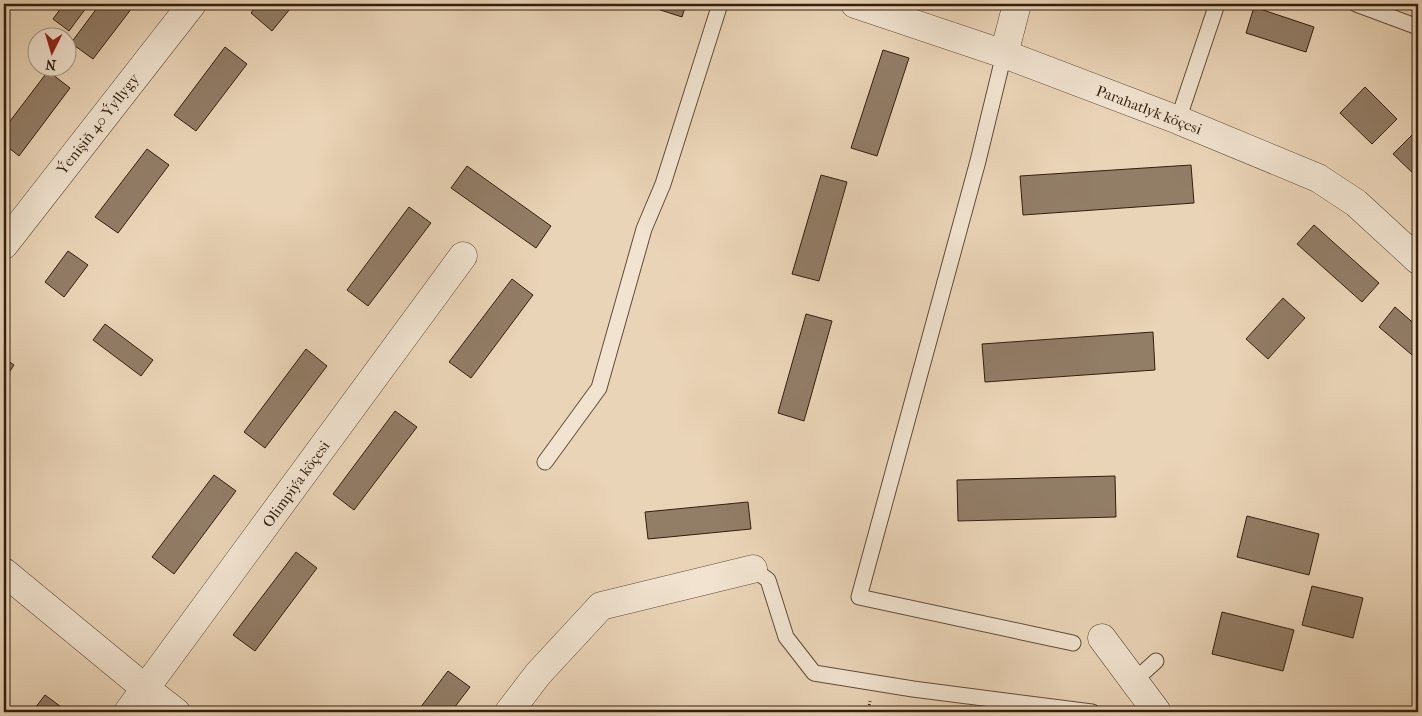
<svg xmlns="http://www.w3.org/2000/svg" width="1422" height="716" font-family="'IM FELL French Canon',serif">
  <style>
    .building { fill: #927d67; stroke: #331e10 }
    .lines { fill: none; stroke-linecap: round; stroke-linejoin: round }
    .lane-casing { stroke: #614c3a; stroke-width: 17 }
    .street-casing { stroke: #614c3a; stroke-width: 29 }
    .path { stroke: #331e10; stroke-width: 3; stroke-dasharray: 1 2.5; stroke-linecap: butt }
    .lane { stroke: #f1e3d0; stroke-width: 15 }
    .street { stroke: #f1e3d0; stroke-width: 28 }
    .labels { text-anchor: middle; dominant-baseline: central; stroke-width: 4; stroke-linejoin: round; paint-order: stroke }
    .street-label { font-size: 15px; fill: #331e10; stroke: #f1e3d0 }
  </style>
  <rect width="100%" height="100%" fill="#ead4b7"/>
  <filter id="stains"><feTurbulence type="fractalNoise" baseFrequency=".004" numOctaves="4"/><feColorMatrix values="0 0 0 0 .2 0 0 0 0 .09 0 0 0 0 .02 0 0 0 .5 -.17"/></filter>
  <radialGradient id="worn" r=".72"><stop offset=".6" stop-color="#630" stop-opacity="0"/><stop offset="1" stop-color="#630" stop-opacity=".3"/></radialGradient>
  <!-- building -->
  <g class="building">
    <path d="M64,4H89L69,31L53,19Z"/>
    <path d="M100,4H135L93,59L71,43Z"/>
    <path d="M258,4H294L272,31L251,13Z"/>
    <path d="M642,4H686L682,17Z"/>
    <path d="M1254,7L1314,27L1306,52L1246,33Z"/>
    <path d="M225,47L247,64L196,131L174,115Z"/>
    <path d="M883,50L909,58L877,156L851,148Z"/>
    <path d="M48,71L70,88L19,156L4,144V129Z"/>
    <path d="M1365,87L1397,119L1372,144L1340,113Z"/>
    <path d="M1415,132L1418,136V178L1393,154Z"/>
    <path d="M147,149L169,165L118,233L95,217Z"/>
    <path d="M1191,165L1194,203L1023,215L1020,176Z"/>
    <path d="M467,166L551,226L536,248L451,188Z"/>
    <path d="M821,175L847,182L819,281L792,274Z"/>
    <path d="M409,207L431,223L368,306L347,290Z"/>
    <path d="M1314,225L1379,283L1362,302L1297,244Z"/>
    <path d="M68,251L88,265L64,297L45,282Z"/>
    <path d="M512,279L533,295L471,378L449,362Z"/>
    <path d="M1283,298L1305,318L1268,359L1246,339Z"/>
    <path d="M1395,307L1418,327V360L1379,327Z"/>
    <path d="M806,314L832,321L804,421L778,413Z"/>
    <path d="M105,324L153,360L141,376L93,340Z"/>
    <path d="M1153,332L1155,370L985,382L982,344Z"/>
    <path d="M306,349L327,366L265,448L244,432Z"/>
    <path d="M4,358L14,365L4,380Z"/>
    <path d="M395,411L417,427L354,510L333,494Z"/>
    <path d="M214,475L236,491L174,574L152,557Z"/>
    <path d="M1115,476L1116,517L958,521L957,480Z"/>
    <path d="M748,502L751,529L648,539L645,512Z"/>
    <path d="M1247,516L1319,534L1309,575L1237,557Z"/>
    <path d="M296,552L317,568L255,651L233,635Z"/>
    <path d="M1312,586L1363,598L1353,638L1302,625Z"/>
    <path d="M1222,612L1294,630L1283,671L1212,654Z"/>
    <path d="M448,671L470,687L451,712H417Z"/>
    <path d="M45,695L68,712H32Z"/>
  </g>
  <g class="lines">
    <!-- lane casing -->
    <g class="lane-casing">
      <g id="lane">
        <path d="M1356,4L1418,27"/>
        <path d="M1004,54L978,161L859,597L1073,643"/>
        <path d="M1178,120L1217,4"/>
        <path d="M545,462L599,388L644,229L663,184L720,4"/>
        <path d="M753,569L768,580L786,637L814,673L913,689L1092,712"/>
        <path d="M1134,681L1156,661"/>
      </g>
    </g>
    <!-- street casing -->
    <g class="street-casing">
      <g id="street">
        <path d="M855,4L1004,54L1178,120L1318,178L1356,203L1418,260"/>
        <path d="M1004,54L1017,4"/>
        <path d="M4,245L192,4"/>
        <path d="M4,572L146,689L176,712"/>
        <path d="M1102,638L1157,712"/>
        <path d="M128,712L463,256"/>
        <path d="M509,712L538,674L601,606L753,569"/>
      </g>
    </g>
    <!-- path -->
    <path class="path" d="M868,712L870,701"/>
    <!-- lane -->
    <use href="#lane" class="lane"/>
    <!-- street -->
    <use href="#street" class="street"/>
  </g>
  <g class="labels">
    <!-- street labels -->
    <g class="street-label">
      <text transform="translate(1149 110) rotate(21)">Parahatlyk köçesi</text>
      <text transform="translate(98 124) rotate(-52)">Ýenişiň 40 Ýyllygy</text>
      <text transform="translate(296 484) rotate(-54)">Olimpiýa köçesi</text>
    </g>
  </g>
  <!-- margin -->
  <rect width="1422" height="716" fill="none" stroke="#ead4b7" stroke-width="20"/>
  <rect x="5" y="5" width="1412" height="706" fill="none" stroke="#331e10" stroke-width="2.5"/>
  <rect x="10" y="10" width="1402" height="696" fill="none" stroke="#331e10"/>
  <!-- north arrow -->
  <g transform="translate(52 52) rotate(185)"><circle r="24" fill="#f1e3d0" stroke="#a59483"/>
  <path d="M0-4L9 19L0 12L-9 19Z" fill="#8f2418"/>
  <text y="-8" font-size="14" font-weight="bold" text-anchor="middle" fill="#331e10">N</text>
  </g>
  <rect width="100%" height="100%" filter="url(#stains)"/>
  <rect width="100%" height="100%" fill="url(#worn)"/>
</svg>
